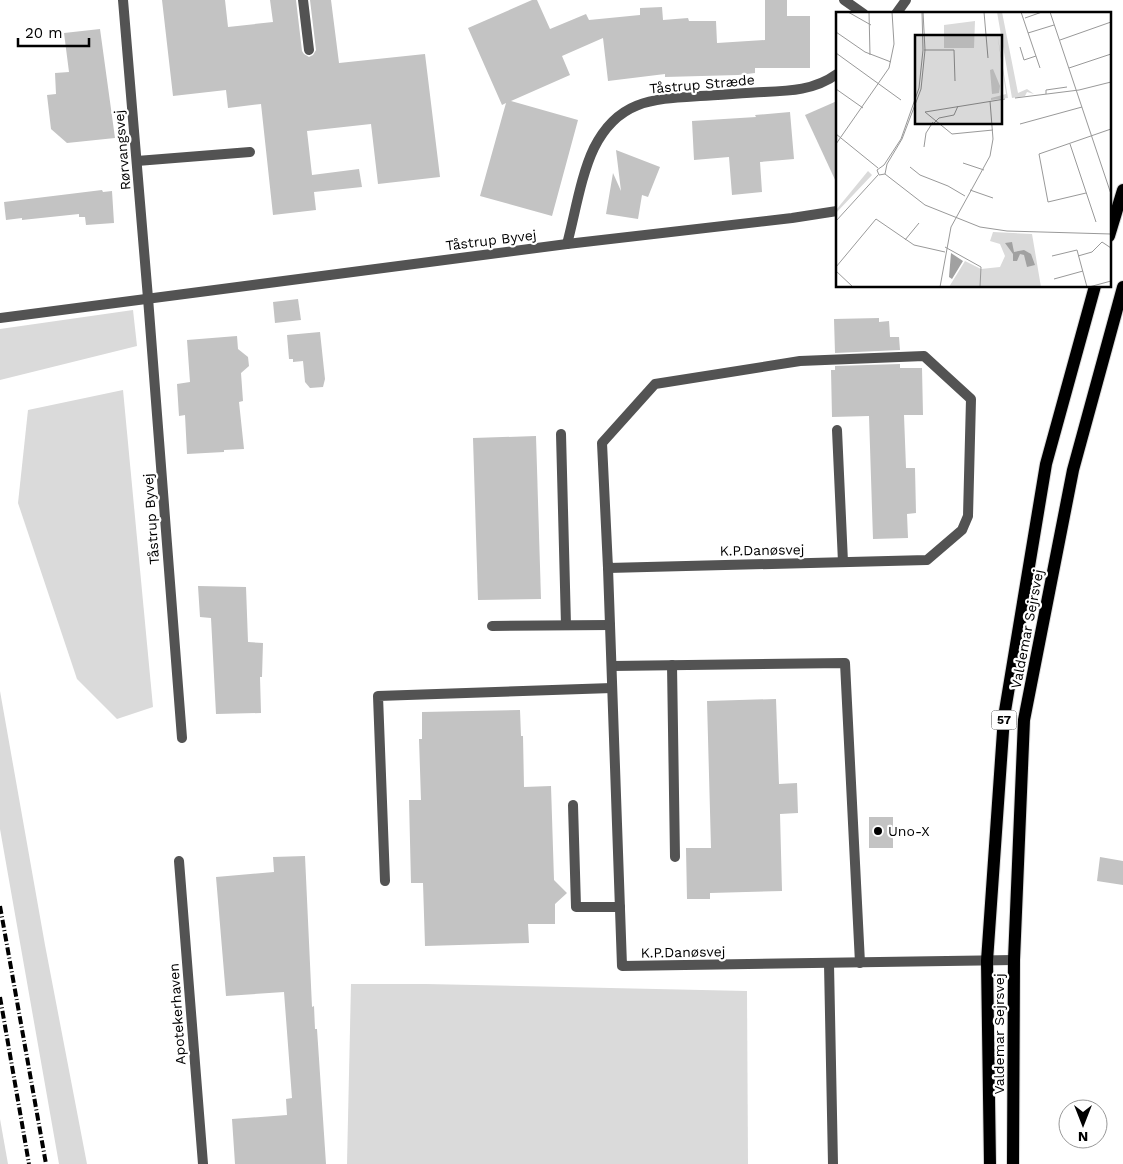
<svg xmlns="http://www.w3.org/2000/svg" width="1123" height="1164" font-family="'Work Sans',sans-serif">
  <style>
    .green { fill: #dadada }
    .building { fill: #c3c3c3 }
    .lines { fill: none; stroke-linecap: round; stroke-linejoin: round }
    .primary-casing { stroke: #dbdbdb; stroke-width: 14 }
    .lane { stroke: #535353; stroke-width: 10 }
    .street { stroke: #535353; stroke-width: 10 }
    .primary { stroke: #000; stroke-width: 12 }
    .rail { stroke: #000; stroke-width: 4; stroke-dasharray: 8 2.5 1 2.5; stroke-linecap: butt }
    .poi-dot { fill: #000; stroke: #fff; stroke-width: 2 }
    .labels { text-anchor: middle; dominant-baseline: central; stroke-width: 4.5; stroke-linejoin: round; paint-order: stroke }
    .shield { fill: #fff; stroke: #4c4c4c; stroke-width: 1 }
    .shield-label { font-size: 12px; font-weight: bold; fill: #000 }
    .street-label { font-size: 14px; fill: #000; stroke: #fff }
    .poi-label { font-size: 14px; fill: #000; stroke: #fff; text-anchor: start }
    .inset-road { fill: none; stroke: #999; stroke-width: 1 }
    .view { fill: #000; fill-opacity: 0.15; stroke: #000; stroke-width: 2.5 }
    .inset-edge { fill: none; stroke: #000; stroke-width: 2.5 }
  </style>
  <rect width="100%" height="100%" fill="#fff"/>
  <!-- green -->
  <g class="green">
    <path d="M133,310L137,346L0,380V329Z"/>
    <path d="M123,390L153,707L117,719L77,679L18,503L28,410Z"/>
    <path d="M0,691L45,945L87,1164H59L0,829Z"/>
    <path d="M351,984H426L747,991L748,1164H347Z"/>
    <path d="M0,1119L8,1164H0Z"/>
  </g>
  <!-- building -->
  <g class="building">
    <path d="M162,0H225L228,27L273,22L270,0H296L302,51L304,54L309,57L313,55L316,50L310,0H331L339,63L425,54L440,177L378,184L371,124L307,131L312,175L359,169L362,187L314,192L316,210L273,215L261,104L228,108L226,90L173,96Z"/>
    <path d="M532,0H537L550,29L586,14L589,20L640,15V8L662,7L663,20L688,18L689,21H716L717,43L765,40V0H787V16H810V68H755V73L738,75L665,77V74L608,81L603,38L562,56L570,75L511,101L578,120L552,216L480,196L506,103L502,105L468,28Z"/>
    <path d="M100,29L115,138L67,143L51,129L47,95L56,94L55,73L69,72L64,33Z"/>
    <path d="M837,101V184L805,115Z"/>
    <path d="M790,112L794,159L760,162L762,192L732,195L729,157L694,160L692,121L756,117L755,115Z"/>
    <path d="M616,150L660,167L648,197L642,195L638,219L606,214L613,173L621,191Z"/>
    <path d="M102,190L103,192L112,191L114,223L86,225L85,217H79V214L22,220V218L6,220L4,202Z"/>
    <path d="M298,299L301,320L275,323L273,302Z"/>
    <path d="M879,318V322L889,321L890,337H899L900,350L835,353L834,319Z"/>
    <path d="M320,332L325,379L323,387L310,388L305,382L303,361L293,362V359H289L287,335Z"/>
    <path d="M237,336L238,349L248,357L249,366L241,373L243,401L239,402L244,449L224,450V452L187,454L185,415L179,416L177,384L190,382L187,340Z"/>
    <path d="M900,364V368H922L923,415H904L906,468H915L916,513L907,514L908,538L873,539L869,416L832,417L831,370H835V366Z"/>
    <path d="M536,436L541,599L478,600L473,438Z"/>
    <path d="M198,586L246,587L248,642L263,643L262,677H260L261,713L216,714L211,618L200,617Z"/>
    <path d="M776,699L779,784L797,783L798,813L780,814L782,891L710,893V899H687L686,848H711L707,701Z"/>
    <path d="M520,710L521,736H523L524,787L551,786L554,880L567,893L555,904V924H528L529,943L425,946L423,883H411L409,800H421L419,739H422V712Z"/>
    <rect x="869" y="817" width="24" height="31"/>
    <path d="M305,856L312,1007L314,1006L315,1029H317L326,1164H235L232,1119L287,1115L286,1099L292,1098L284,992L226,996L216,877L274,872L273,857Z"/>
    <path d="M1100,857L1123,861V885L1097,881Z"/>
  </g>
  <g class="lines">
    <!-- primary casing -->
    <g class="primary-casing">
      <g id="primary">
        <path d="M1109,236L1123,190"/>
        <path d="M990,1164L987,961L1004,717L1046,464L1095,286"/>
        <path d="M1013,1164L1014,960L1024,720L1073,470L1123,287"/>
      </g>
    </g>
    <!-- lane -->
    <g class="lane">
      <path d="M303,0L309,50"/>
      <path d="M137,161L250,152"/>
      <path d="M148,298L182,738"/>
      <path d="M924,356L971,399L968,516L962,530L927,560L608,568L602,443L655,384L800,361Z"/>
      <path d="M837,430L843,562"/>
      <path d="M561,434L566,625"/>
      <path d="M492,626L610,625"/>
      <path d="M672,665L675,857"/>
      <path d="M612,666L845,663L860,963"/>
      <path d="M573,805L576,907H620"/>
      <path d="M385,881L378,696L612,688"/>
      <path d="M829,964L833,1164"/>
    </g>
    <!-- street -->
    <g class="street">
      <path d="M123,0L148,298"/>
      <path d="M844,0L864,14"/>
      <path d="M896,14L906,0"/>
      <path d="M567,244C575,214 581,175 594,148C618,100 652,99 700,96C721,95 743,93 764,92C790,91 815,90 837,74"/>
      <path d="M0,318L567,244L792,218L837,211"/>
      <path d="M608,568L622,966L1014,960"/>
      <path d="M179,861L203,1164"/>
    </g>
    <!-- primary -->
    <use href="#primary" class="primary"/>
    <!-- rail -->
    <g class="rail">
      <path d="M0,906L46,1164"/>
      <path d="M0,997L29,1164"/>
    </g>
  </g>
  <!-- markers -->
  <circle class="poi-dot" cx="878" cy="831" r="5"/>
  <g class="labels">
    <!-- shield labels -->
    <rect class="shield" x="991.5" y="710.5" width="25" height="19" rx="4"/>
    <g class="shield-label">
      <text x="1004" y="720">57</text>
    </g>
    <!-- street labels -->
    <g class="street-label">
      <text transform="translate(702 84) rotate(-5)">Tåstrup Stræde</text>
      <text transform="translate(122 150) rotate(-95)">Rørvangsvej</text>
      <text transform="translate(491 240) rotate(-7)">Tåstrup Byvej</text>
      <text transform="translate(151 519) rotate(-94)">Tåstrup Byvej</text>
      <text transform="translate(762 550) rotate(-1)">K.P.Danøsvej</text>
      <text transform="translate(1027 629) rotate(-79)">Valdemar Sejrsvej</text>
      <text transform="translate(683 952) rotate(-1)">K.P.Danøsvej</text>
      <text transform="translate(177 1014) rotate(-94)">Apotekerhaven</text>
      <text transform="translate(999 1034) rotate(-90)">Valdemar Sejrsvej</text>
    </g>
    <!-- poi labels -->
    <g class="poi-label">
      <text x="888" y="831">Uno-X</text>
    </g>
  </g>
  <!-- overview -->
  <g transform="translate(836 12)">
    <rect width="275" height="275" fill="#fff"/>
    <path d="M161,0H166L182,81L191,77L198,82L191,80L189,84L176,86ZM139,9L138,36H108V13ZM161,20L172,86L155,88V86L170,82ZM157,57L164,74L163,81L156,82L154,58ZM32,159L36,163L0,201V198ZM157,220L196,222L205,275H113L129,249L145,257L164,255L169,244L164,232L154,229Z" fill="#dadada"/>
    <path d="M176,230L178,240L188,238L195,242L199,253L191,255L188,243L184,242L181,249H177V242L169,231ZM115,241L127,249L116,267L113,265Z" fill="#a1a1a1"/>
    <path class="inset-road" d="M12,0L35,13M33,0L34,43M86,0L87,38L83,76L65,127L48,153L41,158L43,163L49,162L51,152L66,127L85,77L89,38L87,0M148,0L152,46M185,0L204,56M214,0L275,182M189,6L206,0M0,20L29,40L55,50M192,21L218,13M224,28L275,10M184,35L188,48L200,44M88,38H118L119,69M0,41L65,88M233,56L275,42M0,77L27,96M210,82V78L231,75M179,86L243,78L275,70M98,111L103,106L118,103L122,94M184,112L246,95M157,118L116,122L89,100L169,87M0,122L42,156M0,132L53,56L58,32L56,0M234,132L260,210M88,135L90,121L97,110M127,151L148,158M74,155L84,163L112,174L129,184M49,162L89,193L144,215L171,219L275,222M134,178L157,186M250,181L212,190L203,142L275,117M0,209L42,163M69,228L83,211M109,235L145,255L144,275M216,244L241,238L251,275M242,244L256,240L266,230L275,236M0,255L40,207L78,233L109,240M0,259L17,275M218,267L247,259M104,275L115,215L154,144L157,127L154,89M253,275L275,269"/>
    <path class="view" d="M79,23H166V112H79Z"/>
    <rect width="275" height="275" class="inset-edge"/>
  </g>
  <!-- north arrow -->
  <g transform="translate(1083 1124) rotate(180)"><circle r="24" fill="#ffffff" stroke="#999999"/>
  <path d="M0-4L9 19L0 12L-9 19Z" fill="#000000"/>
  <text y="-8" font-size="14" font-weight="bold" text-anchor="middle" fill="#000000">N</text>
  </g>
  <!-- scale -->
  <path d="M18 38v8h71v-8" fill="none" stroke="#000000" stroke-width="2.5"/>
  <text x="25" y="38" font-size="15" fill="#000000" stroke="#ffffff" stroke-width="4" paint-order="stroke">20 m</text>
</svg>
